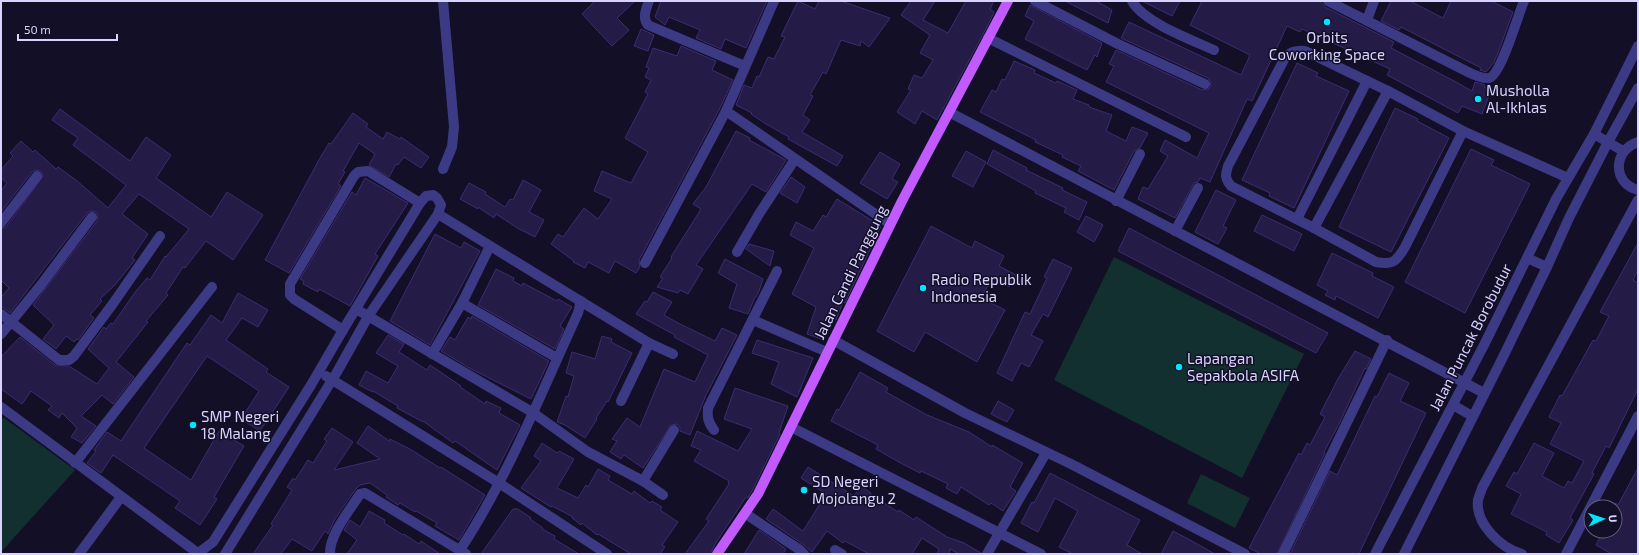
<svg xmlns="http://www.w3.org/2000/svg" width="1639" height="555" font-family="'Exo 2',sans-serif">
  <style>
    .green { fill: #12302f }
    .building { fill: #241b47; stroke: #3b2d73 }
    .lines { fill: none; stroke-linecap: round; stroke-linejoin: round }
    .minor { stroke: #3d3a85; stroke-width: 10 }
    .major { stroke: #c25bff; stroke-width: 10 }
    .poi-dot { fill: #00e5ff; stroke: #130f26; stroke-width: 1.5 }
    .labels { text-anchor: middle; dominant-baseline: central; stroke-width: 3; stroke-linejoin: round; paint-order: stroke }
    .poi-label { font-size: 15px; fill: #d9d4ff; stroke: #130f26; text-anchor: start }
    .street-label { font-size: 15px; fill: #d9d4ff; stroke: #130f26 }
  </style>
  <rect width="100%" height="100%" fill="#130f26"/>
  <!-- green -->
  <g class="green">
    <path d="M1114,257L1304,354L1242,478L1054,380Z"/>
    <path d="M4,418L75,470L1,552V419Z"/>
    <path d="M1201,474L1250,498L1235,528L1187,503Z"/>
  </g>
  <!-- building -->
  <g class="building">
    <path d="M595,1H635L617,18L629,30L612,46L582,14Z"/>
    <path d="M661,1H767L746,48L725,39L721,49L696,38L700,30L669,17L665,25L655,17Z"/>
    <path d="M798,1L815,9L819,1H841L890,18L869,47L861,41L860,46L841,40L826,74L823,72L810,95L813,96L803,115L810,120L802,132L843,156L837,166L788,139L789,137L766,124L751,114L752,113L736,105L744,85L752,88L757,76L759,77L768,57L774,59L785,37L781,36Z"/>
    <path d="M911,1H935L923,20L948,33L966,1H994L990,9L994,12L988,25L937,120L922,111L915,124L897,112L911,90L908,89L914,75L922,78L933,60L920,53L930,35L901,15Z"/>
    <path d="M1065,1H1096L1112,10L1108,23Z"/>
    <path d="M1142,1H1180L1172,16Z"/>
    <path d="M1202,1H1320L1325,7L1394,42L1391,48L1456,82L1472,91L1475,82L1485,85L1484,87L1491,90L1482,114L1462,106L1458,113L1387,75L1390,69L1302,29L1300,32L1287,26L1252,101L1247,99L1210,182L1200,178L1198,182L1194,183L1175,218L1138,199L1143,187L1148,189L1168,156L1160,151L1165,140L1197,158L1209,133L1106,82L1114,66L1109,64L1116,50L1202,90L1208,89L1211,86L1210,81L1208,78L1121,38L1129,22L1241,75L1250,55L1190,25Z"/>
    <path d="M1391,1H1410L1443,18L1451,1H1491L1513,12L1498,53L1493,64L1486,72L1480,70L1481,68L1401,27L1399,30L1381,21Z"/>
    <path d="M1030,5L1102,43L1097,57L1095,55L1087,70L1025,39L1034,21L1025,16Z"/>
    <path d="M641,29L654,35L648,51L634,46Z"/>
    <path d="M681,46L716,61L712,70L733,80L720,108L639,260L640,267L636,273L615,261L609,273L588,262L585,268L573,262L574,261L551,244L558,234L563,237L584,208L598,219L612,199L594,191L602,171L631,183L648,152L625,138L648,94L645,92L651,80L645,77L649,68L646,67L653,48L677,56Z"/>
    <path d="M1014,61L1035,70L1034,73L1056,83L1057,81L1077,90L1073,99L1089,105V107L1112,115L1106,131L1126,141L1132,127L1148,133L1140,148L1134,151L1114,190L1078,171L1081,166L1062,157L1063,155L1035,142L1036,140L980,112L992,90L996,92L1002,79L1005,80Z"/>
    <path d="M1297,63L1318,73L1316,76L1349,91L1294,208L1269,196L1270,193L1242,180Z"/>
    <path d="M1395,108L1418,119L1417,121L1449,138L1391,252L1339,227Z"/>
    <path d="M60,109L130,161L146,137L171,155L156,178L211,217L227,192L263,215L233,260L206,241L185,268L183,267L166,293L168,295L146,321L148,322L116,362L134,377L113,404L102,395L81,416L96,426L82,443L71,437L77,428L62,413L59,418L48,410L52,406L31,391L22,404L1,389V357L20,337L55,365L69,366L97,384L109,368L88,349L104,327L106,329L111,323L113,324L136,291L147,278L150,280L165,256L166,257L189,229L139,194L122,214L148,234L132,258L135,260L115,285L100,299L102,301L90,315L94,318L78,340L77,339L74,342L66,336L56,349L43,339L54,325L33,305L97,221L98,215L96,212L90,211L87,213L10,313L1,306V297L9,288L1,280V229L6,227L43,176L41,171L35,170L32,172L1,212V191L7,183L1,178V170L13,156L10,153L21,141L33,152L35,150L56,169L58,167L76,180L108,208L126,185L73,145L78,138L52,120Z"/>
    <path d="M353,113L368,124L366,127L383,139L387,132L400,139L401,137L429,157L421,168L404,157L398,165L396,164L389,177L369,165L375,154L359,143L343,171L345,172L338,184L341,186L289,273L265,260L320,158L329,143L331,144Z"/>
    <path d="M736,131L750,138L749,140L786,160L766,192L752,184L696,265L703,269L688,294L680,290L678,293L657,287L663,278L660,277L672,258L671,257L701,209L693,204L706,187Z"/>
    <path d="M1471,149L1494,160L1491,165L1530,184L1465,313L1405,282Z"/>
    <path d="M993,150L1027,168L1026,170L1063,188L1062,190L1087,202L1079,220L1064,212L1066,208L1035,193L1036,191L987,164Z"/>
    <path d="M966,151L986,162L973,187L952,176Z"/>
    <path d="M880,152L900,164L892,179L898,182L887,199L860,183Z"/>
    <path d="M791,177L805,187L797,203L780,193Z"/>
    <path d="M365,178L408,203L375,254L378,256L350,306L319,289L318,292L303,284L304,281L300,279L352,192L356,195Z"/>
    <path d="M523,180L541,190L529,212L544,220L535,237L519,229L496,214L494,218L478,207V209L460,199L469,183L486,192L485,194L505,207L510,199L513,200Z"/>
    <path d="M1216,190L1236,200L1223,226L1227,228L1218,244L1195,232Z"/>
    <path d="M837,199L881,226L845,303L843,302L836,320L831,318L824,340L807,334L816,307L792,294L814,248L790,235L796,222L813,231L823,215L826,217Z"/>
    <path d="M1262,215L1302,234L1294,251L1254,231Z"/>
    <path d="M1086,216L1103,225L1094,242L1077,232Z"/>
    <path d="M931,226L972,248L975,241L1004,256L999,266L1016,275L1009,287L992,278L981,298L1005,310L977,362L925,332L914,352L877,331Z"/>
    <path d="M1129,228L1328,333L1316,353L1118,251Z"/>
    <path d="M435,234L461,248L464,242L480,251L430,345L390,321Z"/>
    <path d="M1638,243V270L1633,280L1638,283V389L1609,448L1606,446L1592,473L1594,474L1570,518L1573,520L1559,543L1546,535L1547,532L1511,514L1521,494L1506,486L1514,472L1517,474L1534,443L1554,453L1542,476L1564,488L1568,481L1572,483L1584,461L1550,444L1561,423L1549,417L1560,395L1562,396L1593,340L1596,341L1609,316L1600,312Z"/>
    <path d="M749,244L774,251L770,266L746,249Z"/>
    <path d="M1332,253L1373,273L1372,276L1394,287L1378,318L1336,296L1335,300L1325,295L1328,291L1317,285Z"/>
    <path d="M725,259L763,279L759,291L756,297H755L748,314L729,308L737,284L718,273Z"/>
    <path d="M1053,259L1072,268L1048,317L1043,314L1031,335L1043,341L1029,367L1021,363L1012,381L997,373L1025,312L1030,314L1047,278L1044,277Z"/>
    <path d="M496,269L514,278L513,281L522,286L523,283L557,301L558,299L572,307L560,326L564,329L555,349L478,305Z"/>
    <path d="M653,292L672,302L664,315L678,323L715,341L722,328L737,335L706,395L690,435L680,431V427L677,424L671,425L643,468L624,455L621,459L610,452L617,441L612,439L627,418L640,427L664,369L695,382L708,355L674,337L675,335L636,314L645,301L647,302Z"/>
    <path d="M238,293L268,310L258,327L242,318L226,340L268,369L266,372L289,387L260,431L241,419L259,391L207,356L144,448L191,480L219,431L244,446L214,497L217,499L200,525L175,508L180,501L113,455L101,473L87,463L96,451L94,450L107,432L121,441L187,343L190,345L211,315L222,323Z"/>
    <path d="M472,316L549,361L531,399L471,369L441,351L450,337L455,340L468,317L471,319Z"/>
    <path d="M388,335L404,344L399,352L427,370L430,365L461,386L460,387L485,404L486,401L501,408L499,413L520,425L497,470L455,441L453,443L423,421V422L397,408L398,406L373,391V392L359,385L366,371L388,383L398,366L376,353Z"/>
    <path d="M602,336L612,339L611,342L632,353L608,402L607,401L596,418L597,419L585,438L565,425L557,422L566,396L568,397L574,376L566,373L572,352L595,359Z"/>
    <path d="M757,340L813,358L797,397L771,384L779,362L752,353Z"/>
    <path d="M1355,351L1371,359L1366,369L1365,368L1339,424L1324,452L1325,453L1277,554H1261L1249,548L1299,453L1301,455L1307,443L1310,445L1325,417L1320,414L1339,377Z"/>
    <path d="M860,372L888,388L886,392L927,415L969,432L992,447V445L1023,463L1010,487L1016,491L1003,511L991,503L989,505L961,487L957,494L946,488L948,484L921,471L920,473L897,461L876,449L878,445L831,421L837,409L839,410Z"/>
    <path d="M1389,373L1409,383L1400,401L1426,413L1359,554H1290L1330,471L1337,475L1375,396L1377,397Z"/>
    <path d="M735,388L788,406L779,433L780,434L752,491L748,498L746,497L717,541L710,554H685L709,521L706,519L729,484L728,483L729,481L694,461L701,450L691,446L697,431L738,451L752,429L724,419Z"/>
    <path d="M998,401L1014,410L1007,422L991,414Z"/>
    <path d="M368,426L389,441L390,439L410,449L440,468L441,467L485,495L459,540L435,526L437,523L416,511L415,512L400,503L398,505L386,497L387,495L370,483L360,485L355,490L335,519L328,534L325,531L312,551L292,539L281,554H253L273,525L271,524L292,490L287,487L293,478L295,480L308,460L313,463L327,441L324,439L332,428L353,442L334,470L380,459L357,443Z"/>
    <path d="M542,443L557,453L559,451L574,459L557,488L578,498L586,485L588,487L598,469L610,476L608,480L632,494L634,491L650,503L652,501L662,507L660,510L678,522L662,545L665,547L660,554H631L598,534L597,535L582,523L581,525L572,518L573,517L552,506L551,507L521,488L541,461L534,456Z"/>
    <path d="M808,467L854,496L861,486L871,493L870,494L898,512L899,510L914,520L916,517L947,537L964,543L981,553V554H959L950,549L949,554H937L939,549L922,538L912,554H869L845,541L843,543L827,531L812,552L804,545L766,519L773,509L803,531L826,494L801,478Z"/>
    <path d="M1638,468V554H1612L1596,545L1603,531H1615V503L1618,505Z"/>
    <path d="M1050,473L1140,520L1127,545L1142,554H1073L1059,547L1078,511L1055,498L1038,532L1021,523L1032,502L1034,503Z"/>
    <path d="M513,509H518L531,518L530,519L543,528L542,529L555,536L554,539L579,554H481Z"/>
    <path d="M369,511L385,520L384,523L403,535L404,534L419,544L421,541L440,554H347L357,540L344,530L350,520L360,527Z"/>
    <path d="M759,530L786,549L783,554H744Z"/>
    <path d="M1173,531L1190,540L1215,554H1161Z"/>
  </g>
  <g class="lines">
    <!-- minor -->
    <g class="minor">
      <path d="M443,1L454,127L452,147L443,169"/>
      <path d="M649,1C646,9 642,18 648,25L745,66"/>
      <path d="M774,1L726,111L890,224"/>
      <path d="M1035,1L1118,44L1205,84"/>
      <path d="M1132,1C1143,22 1192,40 1214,50"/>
      <path d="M1328,1L1468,72C1474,75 1482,79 1489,78C1501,75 1518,15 1524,1"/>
      <path d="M1367,20L1374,1"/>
      <path d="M988,38L1186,137"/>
      <path d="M949,112L1484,393"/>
      <path d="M1463,131L1405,247C1396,262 1393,265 1376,262L1314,228L1231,186C1225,179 1225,175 1228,166L1286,56C1292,51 1297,50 1305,51L1388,91L1463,131L1568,178"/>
      <path d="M1594,134L1623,151"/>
      <path d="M1638,142C1613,150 1612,183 1638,190"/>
      <path d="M1116,201L1140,154"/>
      <path d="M438,214L649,343L673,354"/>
      <path d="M1297,219L1367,81"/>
      <path d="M1,223L37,176"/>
      <path d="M1314,228L1388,91"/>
      <path d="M1175,231L1198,188"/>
      <path d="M737,252L759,214L795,159"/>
      <path d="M1527,258L1547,267"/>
      <path d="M645,263L726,111"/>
      <path d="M462,303L557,358"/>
      <path d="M356,309L532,412L588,452L643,481L663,495"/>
      <path d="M1,314L59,360H69L74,356L112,305L160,236"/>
      <path d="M753,320L827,352"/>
      <path d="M343,330L294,299L290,295V284L354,176L358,172L368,171L420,203"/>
      <path d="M1,334L41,285L92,217"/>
      <path d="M833,340L965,413L1071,464L1245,554"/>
      <path d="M432,354L462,303L490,246"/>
      <path d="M326,376L499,483L607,554"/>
      <path d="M621,401L649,343"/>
      <path d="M1453,405L1472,416"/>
      <path d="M1,407L199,554"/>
      <path d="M791,427L1041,554"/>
      <path d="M714,430C708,422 707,417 708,408L777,271"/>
      <path d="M75,463L212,287"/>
      <path d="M643,481L674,430"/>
      <path d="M746,514L800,550L804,554"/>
      <path d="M460,550C508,477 541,393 578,313L581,301"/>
      <path d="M835,550L842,554"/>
      <path d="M79,554L121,497"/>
      <path d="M197,554L213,542L311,385L343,330L420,203L426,196L433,195L437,198L441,205L438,214L369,315L337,372L225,554"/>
      <path d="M330,554C329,535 350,510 360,494L365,493L466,554"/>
      <path d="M987,554L1046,453"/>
      <path d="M1283,554L1387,340"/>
      <path d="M1375,554L1484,345L1556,199L1594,134L1638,46"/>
      <path d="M1404,554L1503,357L1547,267L1569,218L1608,142L1638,88"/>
      <path d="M1522,554C1501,548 1475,524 1478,500C1479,496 1481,492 1482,488L1638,200"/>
      <path d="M1566,554L1638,416"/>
    </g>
    <!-- major -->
    <path class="major" d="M717,554L758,494L902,201L1008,1"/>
  </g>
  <!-- markers -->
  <g class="poi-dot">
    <circle cx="1327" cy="22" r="4"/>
    <circle cx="1478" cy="99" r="4"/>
    <circle cx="923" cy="288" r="4"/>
    <circle cx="1179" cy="367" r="4"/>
    <circle cx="193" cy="425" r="4"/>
    <circle cx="804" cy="490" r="4"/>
  </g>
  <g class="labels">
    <!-- poi labels -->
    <g class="poi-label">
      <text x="1327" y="37" text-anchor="middle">Orbits<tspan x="1327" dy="17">Coworking Space</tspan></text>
      <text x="1486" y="90">Musholla<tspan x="1486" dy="17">Al-Ikhlas</tspan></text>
      <text x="931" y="279">Radio Republik<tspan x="931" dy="17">Indonesia</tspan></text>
      <text x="1187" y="358">Lapangan<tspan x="1187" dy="17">Sepakbola ASIFA</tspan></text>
      <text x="201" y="416">SMP Negeri<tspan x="201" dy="17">18 Malang</tspan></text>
      <text x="812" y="481">SD Negeri<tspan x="812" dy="17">Mojolangu 2</tspan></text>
    </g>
    <!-- street labels -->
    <g class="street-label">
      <text transform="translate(850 272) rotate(-64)">Jalan Candi Panggung</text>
      <text transform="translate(1470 337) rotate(-63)">Jalan Puncak Borobudur</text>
    </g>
  </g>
  <!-- border -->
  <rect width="1639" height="555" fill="none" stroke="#d9d4ff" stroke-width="4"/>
  <!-- north arrow -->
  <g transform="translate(1603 519) rotate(87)"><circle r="19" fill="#130f26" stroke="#625e7d"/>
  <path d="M0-3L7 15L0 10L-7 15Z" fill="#00e5ff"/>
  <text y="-6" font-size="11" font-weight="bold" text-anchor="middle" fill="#d9d4ff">U</text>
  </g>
  <!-- scale -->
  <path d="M18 34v6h99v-6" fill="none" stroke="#d9d4ff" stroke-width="2"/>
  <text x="24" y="34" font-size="12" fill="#d9d4ff" stroke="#130f26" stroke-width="3" paint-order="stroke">50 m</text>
</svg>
